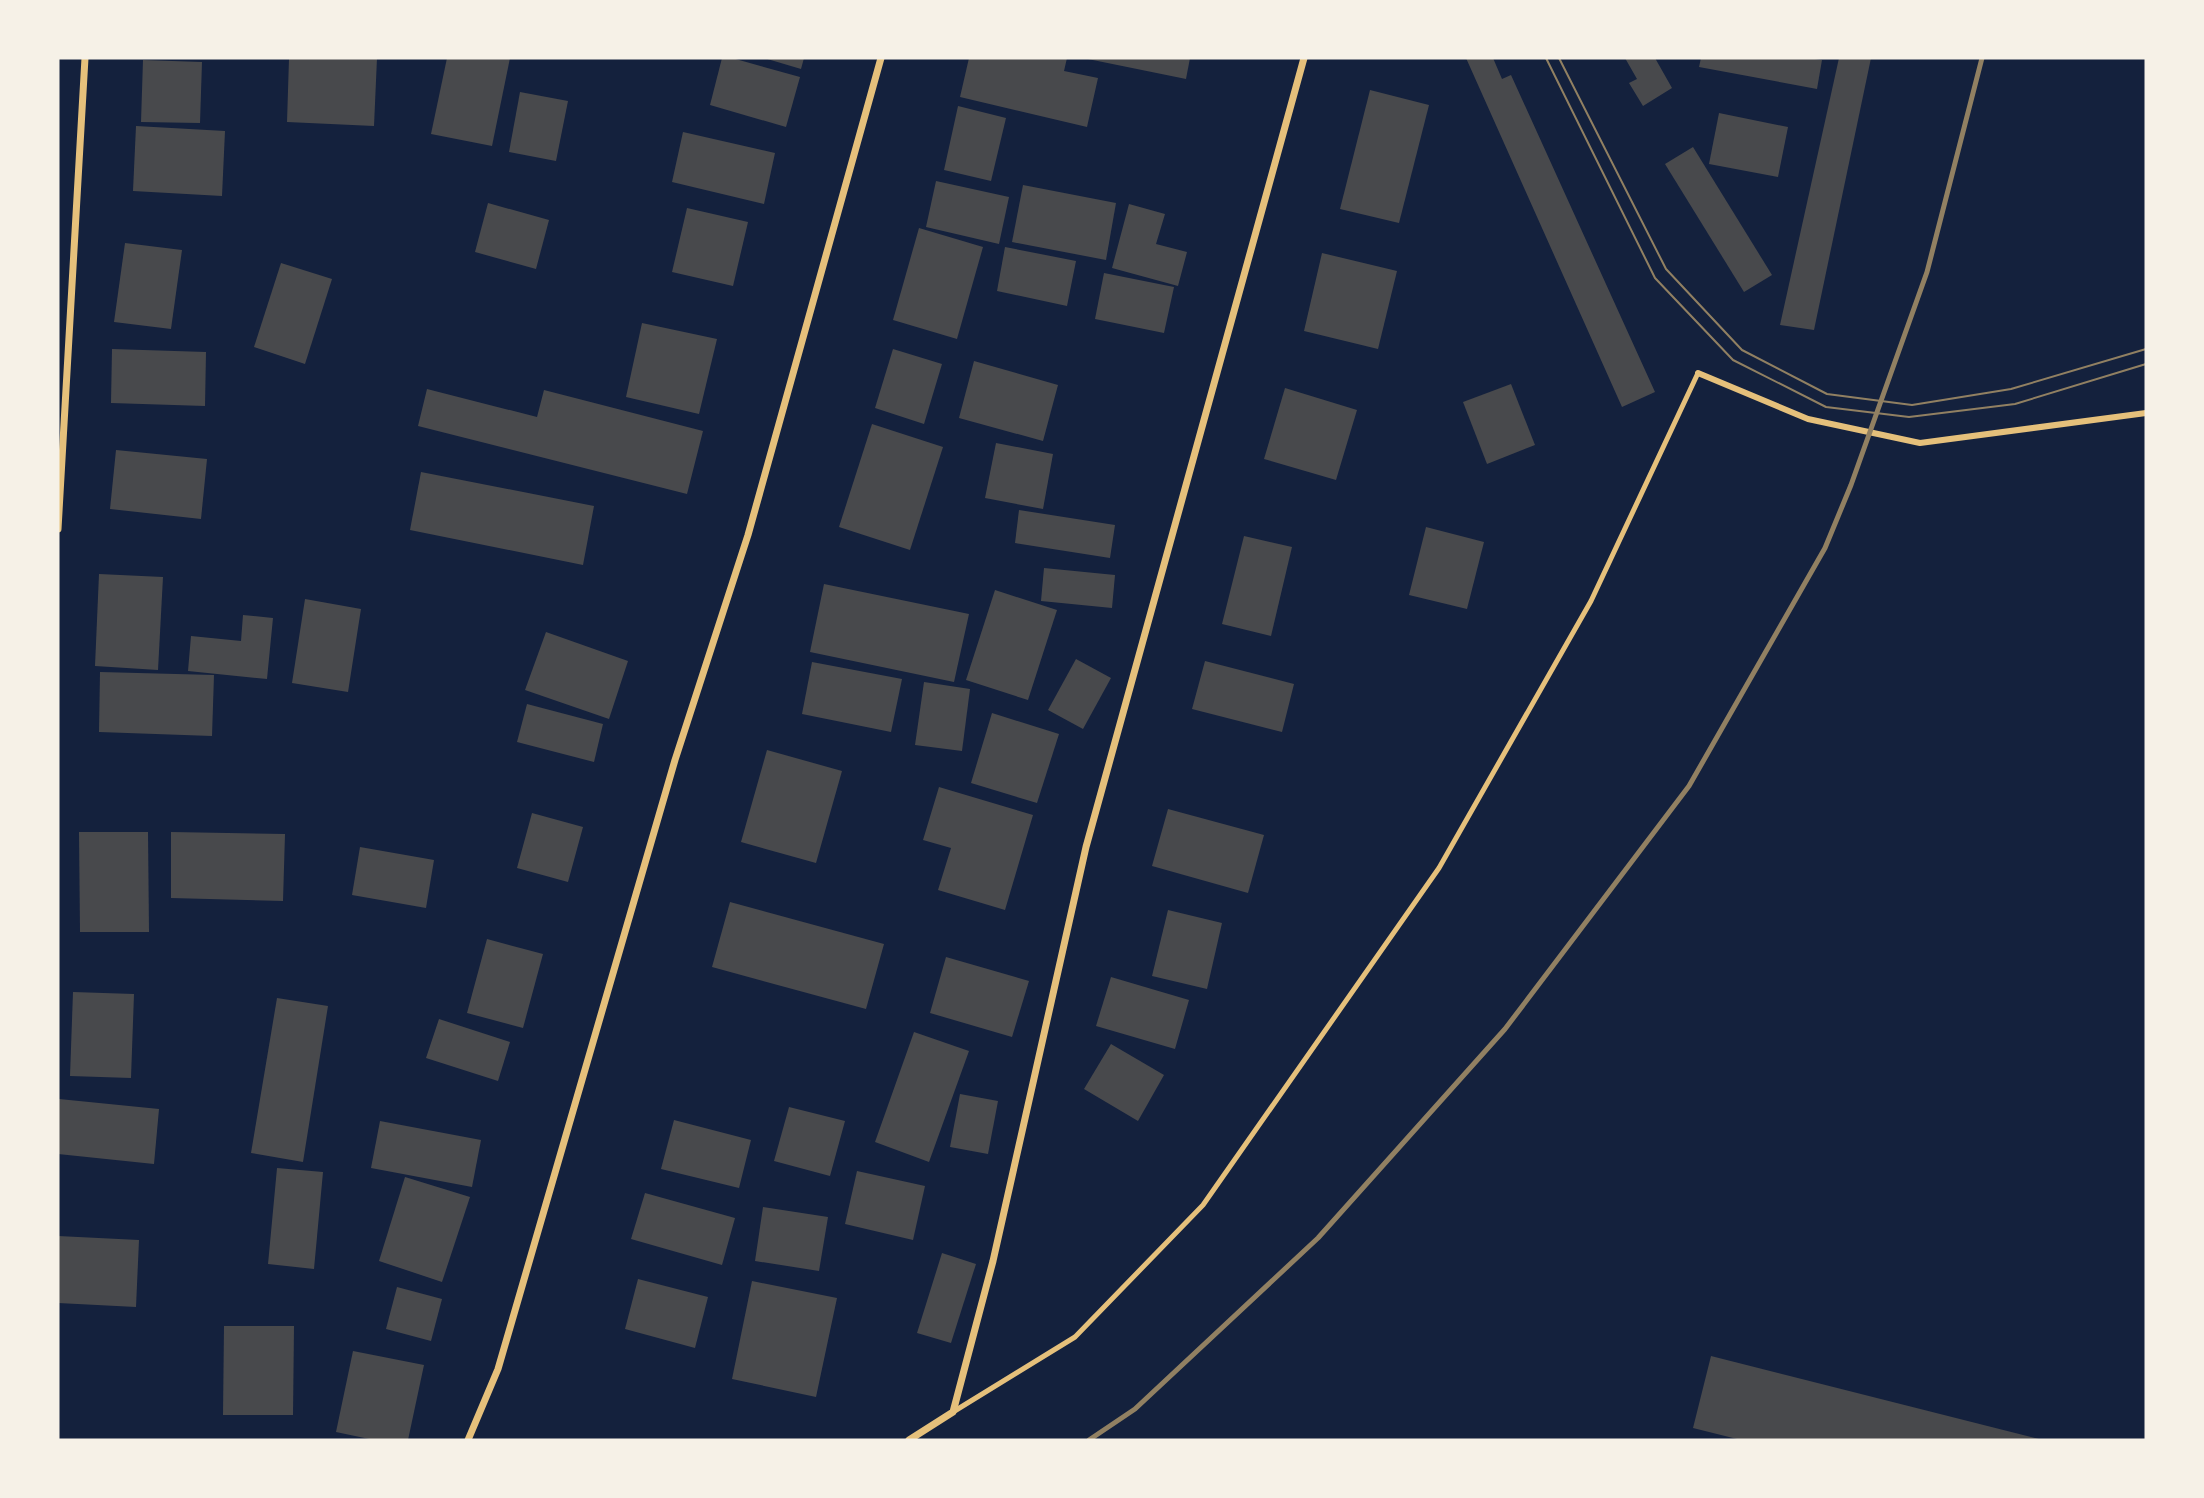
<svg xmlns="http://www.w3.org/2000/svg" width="2204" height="1498" font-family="Raleway,sans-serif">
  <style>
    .building { fill: #48494c }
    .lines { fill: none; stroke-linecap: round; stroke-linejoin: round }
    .service { stroke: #e5c07b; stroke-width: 5 }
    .pedestrian { stroke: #e5c07b; stroke-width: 6 }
    .minor { stroke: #e5c07b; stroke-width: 7 }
    .tram { stroke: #918062; stroke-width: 2 }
    .rail { stroke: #918062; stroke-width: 5 }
  </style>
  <rect width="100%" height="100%" fill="#14213d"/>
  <!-- building -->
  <g class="building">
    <path d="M289,58H377L374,126L287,122Z"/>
    <path d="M447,58H510L492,146L431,134Z"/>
    <path d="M722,58H732L800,77L786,127L710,105Z"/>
    <path d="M764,58H804L801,69Z"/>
    <path d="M969,58H1067L1064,71L1098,78L1087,127L960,97Z"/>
    <path d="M1083,58H1190L1186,79Z"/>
    <path d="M1466,58H1493L1502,79L1511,75L1655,392L1622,407Z"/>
    <path d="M1625,58H1655L1672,88L1643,106L1629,83L1637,79Z"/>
    <path d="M1701,58H1808L1822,60L1817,89L1699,67Z"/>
    <path d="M1839,58H1871L1814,330L1780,325Z"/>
    <path d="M143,60L202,62L200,123L141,122Z"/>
    <path d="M1370,90L1429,105L1399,223L1340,209Z"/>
    <path d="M520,92L568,101L556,161L509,152Z"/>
    <path d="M958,106L1006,118L991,181L944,170Z"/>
    <path d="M1719,113L1788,127L1778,177L1709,164Z"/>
    <path d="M136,126L225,131L222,196L133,191Z"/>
    <path d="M683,132L775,153L764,204L672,182Z"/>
    <path d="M1693,147L1772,275L1744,292L1665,164Z"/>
    <path d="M936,181L1009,197L999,244L926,227Z"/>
    <path d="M1023,185L1116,203L1106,260L1012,242Z"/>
    <path d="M488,203L549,220L536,269L475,252Z"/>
    <path d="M1129,204L1165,214L1156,244L1187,252L1178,286L1112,268Z"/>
    <path d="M687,208L748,222L733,286L672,272Z"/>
    <path d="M919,228L983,247L957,339L893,320Z"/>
    <path d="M125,243L182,250L171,329L114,322Z"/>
    <path d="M1005,247L1076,261L1067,306L997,291Z"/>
    <path d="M1322,253L1397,271L1378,349L1304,331Z"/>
    <path d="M281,263L332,279L305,364L254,347Z"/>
    <path d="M1104,273L1174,287L1164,333L1095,319Z"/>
    <path d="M642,323L717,339L699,414L626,397Z"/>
    <path d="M112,349L206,352L205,406L111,403Z"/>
    <path d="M893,349L942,364L924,424L875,408Z"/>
    <path d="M974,361L1058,385L1043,441L959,418Z"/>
    <path d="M1511,384L1535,445L1487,464L1463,402Z"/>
    <path d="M1285,388L1357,410L1336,480L1264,459Z"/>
    <path d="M427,389L537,417L544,390L703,431L687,494L418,426Z"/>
    <path d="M872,424L943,447L910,550L839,527Z"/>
    <path d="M996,443L1053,454L1043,509L985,498Z"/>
    <path d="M116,450L207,459L201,519L110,509Z"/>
    <path d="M421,472L594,506L583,565L410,530Z"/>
    <path d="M1019,510L1115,525L1110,558L1015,543Z"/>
    <path d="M1426,527L1484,542L1467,609L1409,595Z"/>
    <path d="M1244,536L1292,547L1271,636L1222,624Z"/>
    <path d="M1044,568L1115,575L1112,608L1041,601Z"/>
    <path d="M99,574L163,577L158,670L95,666Z"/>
    <path d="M824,584L969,614L954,682L810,652Z"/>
    <path d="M995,590L1057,610L1028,700L966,680Z"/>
    <path d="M305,599L361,609L348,692L292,683Z"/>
    <path d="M243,615L273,618L267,679L188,671L191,636L241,641Z"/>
    <path d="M546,632L628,661L609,719L525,690Z"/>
    <path d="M1076,659L1111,678L1083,729L1048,710Z"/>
    <path d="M1205,661L1294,684L1282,732L1192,709Z"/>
    <path d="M812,662L902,679L891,732L802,714Z"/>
    <path d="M100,672L214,675L212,736L99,732Z"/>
    <path d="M924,682L970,689L962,751L915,745Z"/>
    <path d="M527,704L603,724L594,762L517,742Z"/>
    <path d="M992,713L1059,734L1037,803L971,783Z"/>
    <path d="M767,750L842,771L816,863L741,842Z"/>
    <path d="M939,787L1033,815L1005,910L938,890L951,848L923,840Z"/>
    <path d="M1168,809L1264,835L1248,893L1152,866Z"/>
    <path d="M532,813L583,827L568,882L517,868Z"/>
    <path d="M79,832H148L149,932H80Z"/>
    <path d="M171,832L285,834L283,901L171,898Z"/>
    <path d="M360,847L434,860L426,908L352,895Z"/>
    <path d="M730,902L884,944L866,1009L712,967Z"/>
    <path d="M1168,910L1222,923L1207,989L1152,976Z"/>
    <path d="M487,939L543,954L523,1028L467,1013Z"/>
    <path d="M946,957L1029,981L1012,1037L930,1013Z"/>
    <path d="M1111,977L1189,1000L1175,1049L1096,1026Z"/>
    <path d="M73,992L134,994L131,1078L70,1076Z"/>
    <path d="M277,998L328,1006L303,1162L251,1153Z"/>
    <path d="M439,1019L510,1042L498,1081L426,1058Z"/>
    <path d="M914,1032L969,1051L929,1162L875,1142Z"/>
    <path d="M1111,1044L1164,1075L1138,1121L1084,1089Z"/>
    <path d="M960,1094L998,1101L988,1154L950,1147Z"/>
    <path d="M59,1099L159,1109L154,1164L58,1154Z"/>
    <path d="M789,1107L845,1121L830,1176L774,1161Z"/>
    <path d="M674,1120L751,1140L739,1188L661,1169Z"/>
    <path d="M380,1121L481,1140L472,1187L371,1168Z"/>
    <path d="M277,1168L323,1172L314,1269L268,1264Z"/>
    <path d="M857,1171L925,1186L913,1240L845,1224Z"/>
    <path d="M405,1177L470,1197L442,1282L379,1261Z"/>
    <path d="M645,1193L735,1218L722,1265L631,1239Z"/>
    <path d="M763,1207L828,1217L819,1271L755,1261Z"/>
    <path d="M58,1236L139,1240L136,1307L58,1303Z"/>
    <path d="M942,1253L976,1264L951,1343L917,1333Z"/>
    <path d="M638,1279L708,1297L695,1348L625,1329Z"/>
    <path d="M752,1281L837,1298L816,1397L732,1379Z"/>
    <path d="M397,1287L442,1299L431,1341L386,1329Z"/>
    <path d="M224,1326H294L293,1415H223Z"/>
    <path d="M353,1351L424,1365L408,1440H374L336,1432Z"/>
    <path d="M1711,1356L2039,1439V1440H1741L1693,1428Z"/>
  </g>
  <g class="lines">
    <!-- service -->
    <path class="service" d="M953,1412L1075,1337L1203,1205L1439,868L1591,601L1698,373"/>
    <!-- pedestrian -->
    <path class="pedestrian" d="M1698,373L1808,419L1920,443L2146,413"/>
    <!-- minor -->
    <g class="minor">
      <path d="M58,529L85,58"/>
      <path d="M468,1440L498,1369L675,760L748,535L881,58"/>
      <path d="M909,1440L953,1412L993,1261L1086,847L1304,58"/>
    </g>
    <!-- tram -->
    <g class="tram">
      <path d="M1546,58L1655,278L1733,360L1826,407L1909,417L2015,404L2146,364"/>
      <path d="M1559,58L1666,269L1742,350L1827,394L1912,405L2011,389L2146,349"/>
    </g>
    <!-- rail -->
    <path class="rail" d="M1089,1440L1135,1409L1318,1238L1505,1029L1689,786L1825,548L1851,485L1927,272L1982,58"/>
  </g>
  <!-- border -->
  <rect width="2204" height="1498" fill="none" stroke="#f6f1e7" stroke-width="119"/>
</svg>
